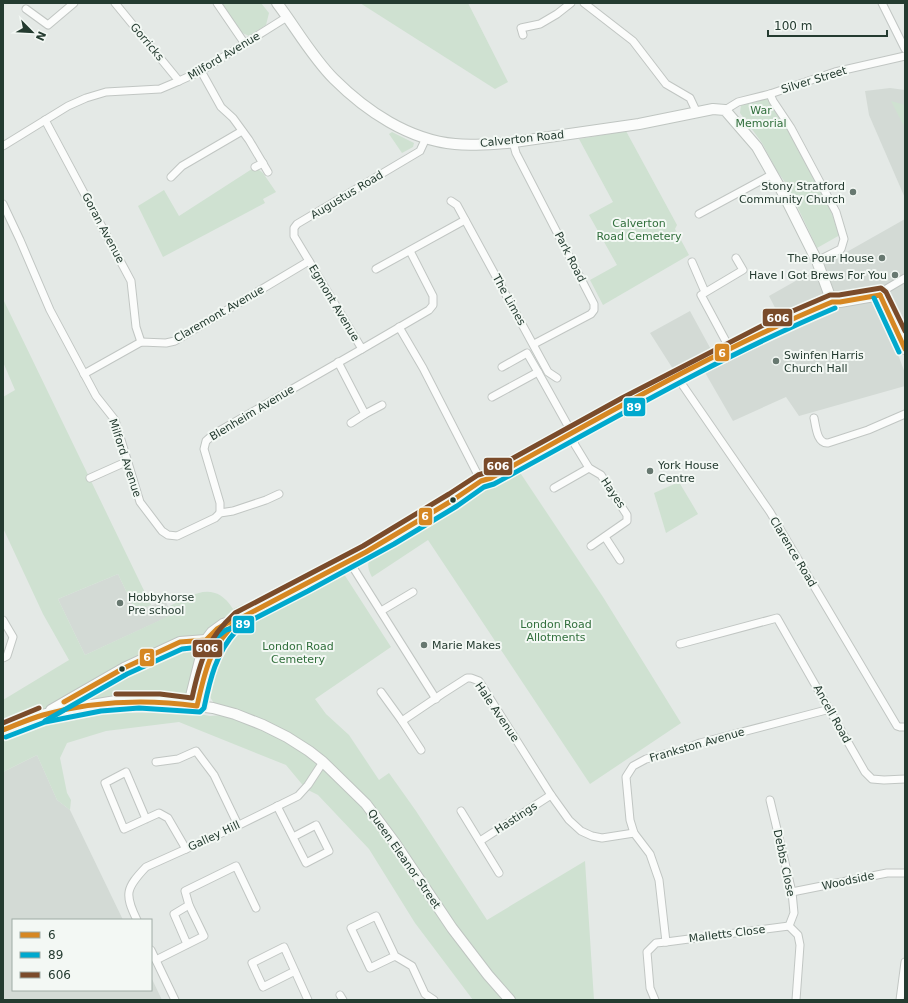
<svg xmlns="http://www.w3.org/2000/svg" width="908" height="1003" font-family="'DejaVu Sans',sans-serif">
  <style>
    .built { fill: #d3dad5 }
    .green { fill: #cfe1d1 }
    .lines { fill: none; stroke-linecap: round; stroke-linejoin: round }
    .street-casing { stroke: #c1c6c3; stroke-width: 9 }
    .secondary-casing { stroke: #bfc5c1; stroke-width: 12 }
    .street { stroke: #fbfcfb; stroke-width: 7 }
    .secondary { stroke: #fbfcfb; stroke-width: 10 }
    .bus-1-casing { stroke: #f3f8f4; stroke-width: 8 }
    .bus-2-casing { stroke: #f3f8f4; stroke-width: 8 }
    .bus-3-casing { stroke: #f3f8f4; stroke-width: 8 }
    .bus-1 { stroke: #d68722; stroke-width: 5 }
    .bus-2 { stroke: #00a9ce; stroke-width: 5 }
    .bus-3 { stroke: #7a4b2a; stroke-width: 5 }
    .poi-dot { fill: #677870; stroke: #f3f8f4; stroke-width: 1.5 }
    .bus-dot { fill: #243b30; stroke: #f3f8f4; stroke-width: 1.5 }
    .labels { text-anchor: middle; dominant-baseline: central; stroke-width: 4; stroke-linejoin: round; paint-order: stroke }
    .street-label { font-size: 11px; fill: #243b30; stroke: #f3f8f4 }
    .park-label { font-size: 11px; fill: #316f3c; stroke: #f3f8f4 }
    .poi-label { font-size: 11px; fill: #243b30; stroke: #f3f8f4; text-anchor: start }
    .line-badge { stroke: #f3f8f4; stroke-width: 1.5 }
    .badge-label { font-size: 11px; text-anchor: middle; font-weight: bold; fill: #fff }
  </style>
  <rect width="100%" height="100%" fill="#e4e9e6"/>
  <!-- built -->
  <g class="built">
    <path d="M890,88L905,90V198L869,115L865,91Z"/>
    <path d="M905,219V329L892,339L905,373V386L799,416L786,397L733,421L696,357L673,369L650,333L690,311L720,366L787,331L769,296Z"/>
    <path d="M118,574L136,612L165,600L172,615L85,655L58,599Z"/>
    <path d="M37,755L57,800L70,810L123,920H13V990H151V977L162,1000H3V772Z"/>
  </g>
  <!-- green -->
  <g class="green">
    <path d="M218,3H261L269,13L266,25L249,36L238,31Z"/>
    <path d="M360,3H468L508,82L495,89Z"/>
    <path d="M767,97C794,139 824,188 840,235L817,248L787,185L777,171L762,143L740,113L741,105Z"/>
    <path d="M891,101L905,105V128Z"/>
    <path d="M626,131L677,225L675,229L689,255L603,305L590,280L617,265L589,215L613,202L579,139Z"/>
    <path d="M392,132L414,143L413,147L402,153L389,134Z"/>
    <path d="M255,167L263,173L276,192L263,199L265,203L163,257L138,206L164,190L179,216Z"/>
    <path d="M3,299L151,605L136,612L118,574L58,599L85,655L171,615L168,607C192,595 214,579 233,609L243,604L244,607L237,610L202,663L206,649L197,638L100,685L184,646L199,645L187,697L160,701L98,704L122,713L172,712L194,713L210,716L234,714L214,703L205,690L207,674L223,641L241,622L278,602L283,605L342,571L391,647L315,699L326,714L349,735L379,780L389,773L416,811L487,920L585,861L594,1000H473L415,923L369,849L318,795L306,789L286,765L179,722L106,731L67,743L60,758L67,793L71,800L70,810L57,800L37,755L3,772V700L69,660L43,614L3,528V397L15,390L3,362Z"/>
    <path d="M519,471L603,597L681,723L590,784L428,540L372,577C369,571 367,567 369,560L420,528Z"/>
    <path d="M679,482L698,514L666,533L654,493Z"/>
  </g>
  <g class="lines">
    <!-- street casing -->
    <g class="street-casing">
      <g id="street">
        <path d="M115,3L179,81"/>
        <path d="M217,3L245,44"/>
        <path d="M584,3L633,41L666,84L690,98L697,113"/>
        <path d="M882,3L905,49"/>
        <path d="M26,9L48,25L74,3"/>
        <path d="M523,35L521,28L540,24L557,14L571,3"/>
        <path d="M201,71L221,107L233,118L249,140L268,172"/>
        <path d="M770,94L773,101L791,128L836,212L844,239L841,249L817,261"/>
        <path d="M725,110L738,102L770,94L835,72L905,56"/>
        <path d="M45,120L131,281L136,327L141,342"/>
        <path d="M513,142L516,153L594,304V310L591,314L534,344"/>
        <path d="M3,146L68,106L86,98L106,92L160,89L179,81L201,71L287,17"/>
        <path d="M255,167L263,163"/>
        <path d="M171,177L182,166L242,131"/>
        <path d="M451,201L457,205L548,372L557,378"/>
        <path d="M3,204L20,240L50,310L96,396L115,420L140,502L162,531L168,535L177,536L215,518L220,513L233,511L266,500L279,494"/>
        <path d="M699,214L773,174"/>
        <path d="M410,251L433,296V305L429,310L362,349L294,236V228L297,224L420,151L426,138"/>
        <path d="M692,262L705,292"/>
        <path d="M376,269L465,220"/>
        <path d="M880,295L888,288L905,278"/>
        <path d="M399,327L423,368L481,481"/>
        <path d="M730,349L701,295L743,270L736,258"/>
        <path d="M338,362L365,414L382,405"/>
        <path d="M502,367L527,353L538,372"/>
        <path d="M84,374L141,342L166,343L175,341L309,261"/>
        <path d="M677,377L770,512L897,726L900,727H905"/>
        <path d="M492,397L538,372L567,424L575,445L589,468L601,475L627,515V521L591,546"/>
        <path d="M814,418C816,427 817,444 828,443L868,430L905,414"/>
        <path d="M351,423L365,414"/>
        <path d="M90,478L128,461"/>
        <path d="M554,488L589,468"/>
        <path d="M220,513V503L204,449L206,441L214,434L362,349"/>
        <path d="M605,537L620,560"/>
        <path d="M349,561L436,699"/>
        <path d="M381,611L413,592"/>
        <path d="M3,620L13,637L7,656L3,658"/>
        <path d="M680,644L777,618L865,772L872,779L884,780L905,779"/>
        <path d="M381,692L402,721L421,750"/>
        <path d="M402,721L442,694L467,678H471L479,681L551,795L569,820L581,831L592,836L602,838L634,833"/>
        <path d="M156,762L178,759L196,751L214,775L238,825"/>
        <path d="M770,800L792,892L794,913L789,926"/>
        <path d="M277,806L306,863L329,851L316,825L293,837"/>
        <path d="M461,811L499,873"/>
        <path d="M146,819L126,772L105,783L124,829L159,813L168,818L186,849"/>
        <path d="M480,841L551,795"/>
        <path d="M792,892L887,873H905"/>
        <path d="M137,920C124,894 126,888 146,867L235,827L298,796L308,785L323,762"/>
        <path d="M789,926L666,942L659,880L650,854L634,833L630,820L626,777L633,766L646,759L687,748L700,743L830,709"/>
        <path d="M789,926L798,935L800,945L796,1000"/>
        <path d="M187,944L174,914L189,905"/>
        <path d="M151,950L175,1000"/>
        <path d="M395,956L370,968L351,928L376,916L395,956L412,966L425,994L434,1000"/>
        <path d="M156,960L204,936L189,905L185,891L236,866L256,908"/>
        <path d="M295,971L263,987L252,963L284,947L308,1000"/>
        <path d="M340,995L343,1000"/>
        <path d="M655,1000L650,988L647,952L656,943L666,942"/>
        <path d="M900,1000L905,962"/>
      </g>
    </g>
    <!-- secondary casing -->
    <g class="secondary-casing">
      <g id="secondary">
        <path d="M277,3C296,28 312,57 334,79C366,111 409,140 455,144C472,146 490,144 507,143L639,124L713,109L725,110L757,147L783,193L817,261L832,302"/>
        <path d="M189,704L203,648L206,640L212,632L223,624L239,619L305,585L390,538L453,500L481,481L491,478L625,404L730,349L784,322L832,302H840L880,295L888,310L905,349"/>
        <path d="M197,706C204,671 211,644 237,620"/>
        <path d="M51,710L124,668L180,642L206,640"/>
        <path d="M3,730L42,715L73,708L116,701H160L213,708L235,714L263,725L287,737L309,751L323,762L366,804L395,843L452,928L488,975L510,1000"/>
      </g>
    </g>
    <!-- street -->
    <use href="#street" class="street"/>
    <!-- secondary -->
    <use href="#secondary" class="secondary"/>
    <!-- bus-1 casing -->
    <g class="bus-1-casing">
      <g id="bus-1">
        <path d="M880,295L905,349"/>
        <path d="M64,702L124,668L180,642L206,640L217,629L231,621"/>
        <path d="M3,730C16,725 29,719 43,715C94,701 145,699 197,706C206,667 209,649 239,619L366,552L453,500L481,481L491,478C603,416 714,351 832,302H840L880,295"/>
      </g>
    </g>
    <!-- bus-2 casing -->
    <g class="bus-2-casing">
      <g id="bus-2">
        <path d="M874,298L899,352"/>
        <path d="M45,721L127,674L182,649L209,646L217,637L226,630L242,625L308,591L394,544L457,506L484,487L494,484C606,423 717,358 835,308"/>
        <path d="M6,737L45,722L101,711L139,708L200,712L204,708C210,679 216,653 236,631"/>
      </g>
    </g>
    <!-- bus-3 casing -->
    <g class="bus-3-casing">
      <g id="bus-3">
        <path d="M116,694H160L192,698C200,661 206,640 235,613L363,546L449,494L478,475L488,472L622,398L781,316L830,295H839L881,288L886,292L905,331"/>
        <path d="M3,723L39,708"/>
      </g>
    </g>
    <!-- bus-1 -->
    <use href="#bus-1" class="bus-1"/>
    <!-- bus-2 -->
    <use href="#bus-2" class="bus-2"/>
    <!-- bus-3 -->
    <use href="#bus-3" class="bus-3"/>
  </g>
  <!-- markers -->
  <g class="poi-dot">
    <circle cx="853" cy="192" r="4"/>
    <circle cx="882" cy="258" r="4"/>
    <circle cx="895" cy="275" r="4"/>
    <circle cx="776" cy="361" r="4"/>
    <circle cx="650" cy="471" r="4"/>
    <circle cx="120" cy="603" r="4"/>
    <circle cx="424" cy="645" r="4"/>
  </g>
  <g class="bus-dot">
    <circle cx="453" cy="500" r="3.5"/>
    <circle cx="122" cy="669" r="3.5"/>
  </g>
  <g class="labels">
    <!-- street labels -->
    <g class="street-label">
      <text transform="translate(147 42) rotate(50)">Gorricks</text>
      <text transform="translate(224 56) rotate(-31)">Milford Avenue</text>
      <text transform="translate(814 80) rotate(-17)">Silver Street</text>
      <text transform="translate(522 139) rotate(-6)">Calverton Road</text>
      <text transform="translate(347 195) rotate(-31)">Augustus Road</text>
      <text transform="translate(103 228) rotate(62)">Goran Avenue</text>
      <text transform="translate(570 257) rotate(63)">Park Road</text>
      <text transform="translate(509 300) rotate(61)">The Limes</text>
      <text transform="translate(334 303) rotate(59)">Egmont Avenue</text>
      <text transform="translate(219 314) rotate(-30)">Claremont Avenue</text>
      <text transform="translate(252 413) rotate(-31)">Blenheim Avenue</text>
      <text transform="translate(125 458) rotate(72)">Milford Avenue</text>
      <text transform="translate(613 493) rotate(56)">Hayes</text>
      <text transform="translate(793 552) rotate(59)">Clarence Road</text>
      <text transform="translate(497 712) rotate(56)">Hale Avenue</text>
      <text transform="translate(832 714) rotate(61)">Ancell Road</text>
      <text transform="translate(697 745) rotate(-16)">Frankston Avenue</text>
      <text transform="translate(516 818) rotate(-33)">Hastings</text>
      <text transform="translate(214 836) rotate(-25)">Galley Hill</text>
      <text transform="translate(404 859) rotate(55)">Queen Eleanor Street</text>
      <text transform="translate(784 863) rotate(78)">Debbs Close</text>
      <text transform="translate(848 881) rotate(-12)">Woodside</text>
      <text transform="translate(727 934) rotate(-7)">Malletts Close</text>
    </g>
    <!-- park labels -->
    <g class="park-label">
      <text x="761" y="110">War<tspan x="761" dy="13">Memorial</tspan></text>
      <text x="639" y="223">Calverton<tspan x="639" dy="13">Road Cemetery</tspan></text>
      <text x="556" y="624">London Road<tspan x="556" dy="13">Allotments</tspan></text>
      <text x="298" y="646">London Road<tspan x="298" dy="13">Cemetery</tspan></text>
    </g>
    <!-- poi labels -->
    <g class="poi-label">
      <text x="845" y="186" text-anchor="end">Stony Stratford<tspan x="845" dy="13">Community Church</tspan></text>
      <text x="874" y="258" text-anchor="end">The Pour House</text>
      <text x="887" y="275" text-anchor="end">Have I Got Brews For You</text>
      <text x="784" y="355">Swinfen Harris<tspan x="784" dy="13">Church Hall</tspan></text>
      <text x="658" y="465">York House<tspan x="658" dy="13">Centre</tspan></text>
      <text x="128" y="597">Hobbyhorse<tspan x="128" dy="13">Pre school</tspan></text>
      <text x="432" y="645">Marie Makes</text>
    </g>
  </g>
  <g class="line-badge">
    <rect x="762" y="308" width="31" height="19" rx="4" fill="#7a4b2a"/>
    <rect x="714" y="343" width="16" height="19" rx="4" fill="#d68722"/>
    <rect x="623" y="397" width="23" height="20" rx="4" fill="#00a9ce"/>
    <rect x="483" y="457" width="30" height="19" rx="4" fill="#7a4b2a"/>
    <rect x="418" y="507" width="15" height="19" rx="4" fill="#d68722"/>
    <rect x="232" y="615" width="23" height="19" rx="4" fill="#00a9ce"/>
    <rect x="192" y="639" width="31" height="19" rx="4" fill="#7a4b2a"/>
    <rect x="139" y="648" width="16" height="19" rx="4" fill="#d68722"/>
  </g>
  <g class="badge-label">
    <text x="778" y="322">606</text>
    <text x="722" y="357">6</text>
    <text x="634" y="411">89</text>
    <text x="498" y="470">606</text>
    <text x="425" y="520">6</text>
    <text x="243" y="628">89</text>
    <text x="207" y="652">606</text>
    <text x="147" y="661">6</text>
  </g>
  <!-- border -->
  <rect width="908" height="1003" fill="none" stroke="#243b30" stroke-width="8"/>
  <!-- legend -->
  <rect x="12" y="919" width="140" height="72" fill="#f3f8f4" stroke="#a0aca6"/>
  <rect x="20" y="932" width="20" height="6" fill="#d68722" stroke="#a0aca6"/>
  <text x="48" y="939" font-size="12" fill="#243b30">6</text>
  <rect x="20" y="952" width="20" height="6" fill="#00a9ce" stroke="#a0aca6"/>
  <text x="48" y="959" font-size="12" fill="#243b30">89</text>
  <rect x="20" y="972" width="20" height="6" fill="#7a4b2a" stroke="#a0aca6"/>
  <text x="48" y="979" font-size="12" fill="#243b30">606</text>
  <!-- north arrow -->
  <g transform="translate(32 32) rotate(114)" stroke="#f3f8f4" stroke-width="3" paint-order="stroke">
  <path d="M0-3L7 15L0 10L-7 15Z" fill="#243b30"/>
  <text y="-6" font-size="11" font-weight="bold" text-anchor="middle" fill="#243b30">N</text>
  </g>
  <!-- scale -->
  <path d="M768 30v6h119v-6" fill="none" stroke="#243b30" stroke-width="2"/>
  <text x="774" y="30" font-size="12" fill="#243b30" stroke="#f3f8f4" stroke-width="3" paint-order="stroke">100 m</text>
</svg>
